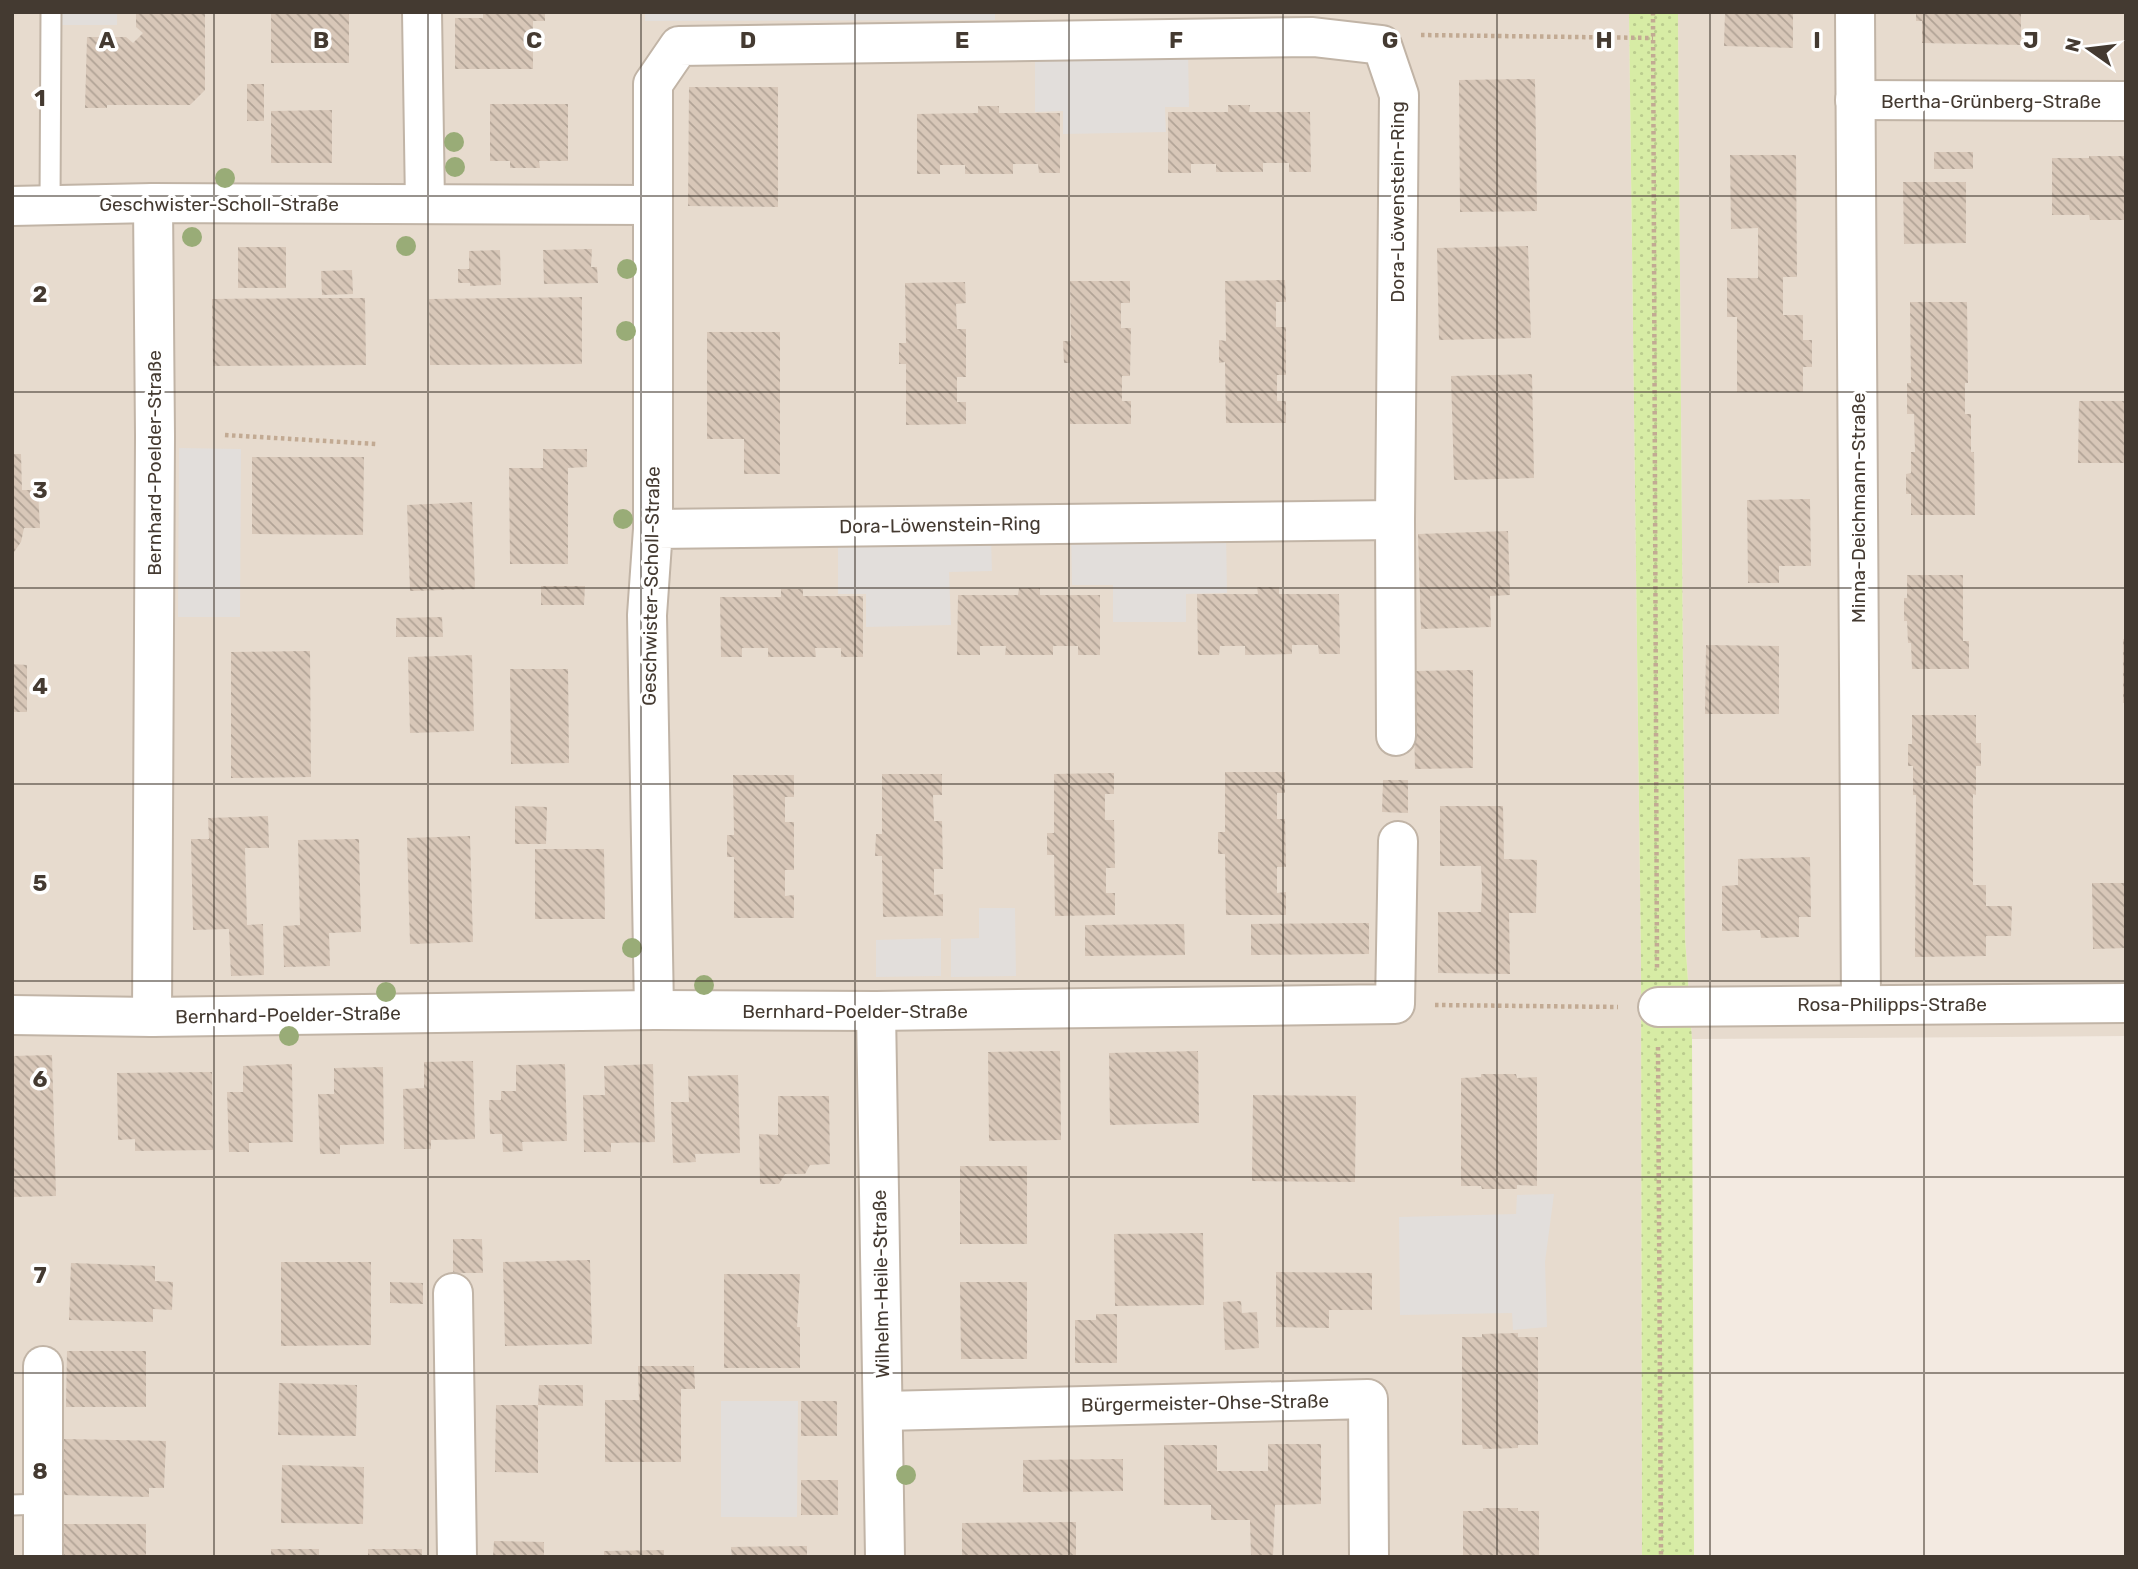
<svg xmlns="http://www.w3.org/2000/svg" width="2138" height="1569" font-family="Rubik,sans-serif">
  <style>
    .residential { fill: #e7dbce }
    .grass { fill: url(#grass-dots) }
    .parking { fill: #e2dedb }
    .building { fill: url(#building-back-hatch) }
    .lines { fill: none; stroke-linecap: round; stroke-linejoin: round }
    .lane-casing { stroke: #c1b4a6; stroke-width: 23 }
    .street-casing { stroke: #c1b4a6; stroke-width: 42 }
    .path { stroke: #c2aa93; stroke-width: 4.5; stroke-dasharray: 3.5 3.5; stroke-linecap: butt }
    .lane { stroke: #fff; stroke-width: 19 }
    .street { stroke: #fff; stroke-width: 38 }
    .tree { fill: #99ac77 }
    .grid { fill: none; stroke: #443a31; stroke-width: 2; stroke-opacity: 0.55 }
    .labels { text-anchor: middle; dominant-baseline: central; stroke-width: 7; stroke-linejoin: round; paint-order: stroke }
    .street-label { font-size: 19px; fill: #443a31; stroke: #fff }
    .grid-label { font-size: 23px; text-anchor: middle; font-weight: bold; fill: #443a31; stroke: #fff; stroke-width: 7; stroke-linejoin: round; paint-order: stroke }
  </style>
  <defs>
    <pattern id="grass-dots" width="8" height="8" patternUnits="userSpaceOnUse" patternTransform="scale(1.75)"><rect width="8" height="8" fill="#d7eca5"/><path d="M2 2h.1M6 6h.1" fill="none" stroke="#bacb8e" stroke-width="1.8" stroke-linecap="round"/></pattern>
    <pattern id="building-back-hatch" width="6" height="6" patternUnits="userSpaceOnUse" patternTransform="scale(1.75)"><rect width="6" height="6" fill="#d8c7b8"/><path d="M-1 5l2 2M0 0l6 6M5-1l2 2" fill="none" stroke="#b1a396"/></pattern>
  </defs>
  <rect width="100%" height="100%" fill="#f3eae1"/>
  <!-- residential -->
  <g class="residential">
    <path d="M12,12H1629L1641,961L1642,1557H12Z"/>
    <path d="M1678,12H2126V1036L1692,1039L1685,937Z"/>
  </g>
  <!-- grass -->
  <path class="grass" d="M1629,12H1678L1685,937L1692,1039L1694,1557H1642L1641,961Z"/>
  <!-- parking -->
  <g class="parking">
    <rect x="62" y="12" width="55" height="13"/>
    <path d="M645,12H995V20L645,21Z"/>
    <path d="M1188,51L1189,107H1165L1166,132L1063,134V111L1035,112V54Z"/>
    <path d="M179,448L241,449L240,617H178Z"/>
    <path d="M1226,531L1227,593L1186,594V622H1113V585H1072L1071,532Z"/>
    <path d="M991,538L992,571L949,572L951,625L866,627V594H838V541Z"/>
    <path d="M979,908H1015L1016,976L951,977V939L979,938Z"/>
    <path d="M941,938V976L876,977V940Z"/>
    <path d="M1554,1194L1545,1262L1547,1327L1513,1330L1512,1313L1400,1315L1399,1217L1516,1214L1517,1195Z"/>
    <path d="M721,1401H798L797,1517H721Z"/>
  </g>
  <!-- building -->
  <g class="building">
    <path d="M136,12H205V90L190,105H107V108H85L87,37H126L133,43L143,33L136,27Z"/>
    <rect x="271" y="12" width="78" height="51"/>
    <path d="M483,12H545V21H533V69H455V18H483Z"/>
    <path d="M1725,12H1793V48L1724,46Z"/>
    <path d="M1916,12H2021V45L1922,43V21H1916Z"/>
    <path d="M1535,79L1537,211L1460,212L1459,80Z"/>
    <rect x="247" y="84" width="17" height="37"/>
    <path d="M689,87H778V207L688,206Z"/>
    <path d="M490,104H568V161H539L540,168H510V161H490Z"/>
    <path d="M1228,105H1250L1249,112H1310L1311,172H1289V163H1263V172H1216V164H1191V173H1168V112H1228Z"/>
    <path d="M978,106H999V113H1060V173H1039L1038,164H1013V174H965V165H940V174H917V114L978,113Z"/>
    <path d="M332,110V163H271V111Z"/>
    <rect x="1934" y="152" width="39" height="17"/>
    <path d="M1730,155H1796L1797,277H1783V315H1803V340H1812V367H1803V392H1737V317H1727V278H1758V228L1731,229Z"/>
    <path d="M2089,156H2126V220H2090L2089,215H2052V158H2089Z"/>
    <path d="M1903,182H1966V243L1904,244Z"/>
    <path d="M1528,246L1531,338L1439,340L1437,248Z"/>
    <rect x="238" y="247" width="48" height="41"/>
    <path d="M592,249L591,267H597L598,283L544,284L543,250Z"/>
    <path d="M500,250L501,285L470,286V283H458V269H469V251Z"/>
    <path d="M352,270L353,294L322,295L321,271Z"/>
    <path d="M1285,280L1286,302H1276V327H1286V375H1277V401H1286V423H1226L1225,362L1219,363V340L1226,341L1225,281Z"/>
    <path d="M1070,281H1130V303H1121V328H1131L1130,376H1122V401H1131V424H1070V363H1064L1063,341H1071Z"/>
    <path d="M965,282L966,303L956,304L957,329H966V377H957V402H966V424L906,425V364H899V343H906L905,283Z"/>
    <path d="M582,297V364L430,365L429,299Z"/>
    <path d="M327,298H365L366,365L213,366L212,299Z"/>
    <path d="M1910,302H1967L1968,383H1965V414H1971V452H1974L1975,515H1911V494H1906V474L1911,473V452H1915L1914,414H1907V383H1911Z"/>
    <path d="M707,332H780V474H744V439H707Z"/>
    <path d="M1532,374L1534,478L1454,480L1451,376Z"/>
    <path d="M2079,401H2126V463H2078Z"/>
    <path d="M543,449H587V467L568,468V564H510L509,468H543Z"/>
    <path d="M12,454H21L22,490H38L40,528H24L21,542L12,555Z"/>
    <path d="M252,457H364L363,535L252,534Z"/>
    <path d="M1810,499L1811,566H1779V583H1748L1747,500Z"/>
    <path d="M472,502L475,589L410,591L407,505Z"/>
    <path d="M1508,531L1510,595L1490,596L1491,627L1421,629L1418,534Z"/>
    <path d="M1907,575H1963V641H1969V669H1912L1911,643H1908L1907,621H1904V598H1907Z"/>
    <path d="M541,586H585L584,605H541Z"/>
    <path d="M1257,587H1279V594H1339L1340,654H1319L1318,645H1292V654L1245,655V646H1220L1219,655H1198L1197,594H1258Z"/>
    <path d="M1019,588H1040V595H1100V655H1078V646H1053V655H1005L1006,646H980V655H957L958,595H1018Z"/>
    <path d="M781,589H803V596H863V657H841V648H815L816,657H768V648H742V657H721L720,597H781Z"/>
    <path d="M442,617L443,637H396V618Z"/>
    <path d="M2123,639L2126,640V703H2123Z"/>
    <path d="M1706,645L1779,646V714H1705Z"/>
    <path d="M310,651L311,777L231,778V652Z"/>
    <path d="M472,655L474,731L410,733L408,657Z"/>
    <path d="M12,664L27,665V712H12Z"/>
    <path d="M510,669H568L569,763L511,764Z"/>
    <path d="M1473,670V768L1415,769L1413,671Z"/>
    <path d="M1912,715H1976V743H1981V766H1976V795L1973,794V885H1986V906H2012L2011,936H1986V956L1915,957L1916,795H1913V766H1908V744H1912Z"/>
    <path d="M1225,772H1285V793H1277V819H1285L1286,867H1277V893L1286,892V915H1226L1225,854H1218V832H1225Z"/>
    <path d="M1114,773V794H1105V820H1114L1115,868H1106V893H1115V915L1055,916L1054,855H1047V833H1054V774Z"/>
    <path d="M882,774H942V795H933L934,821H942L943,869H934V895L943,894V916L883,917L882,856H875L876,834H882Z"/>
    <path d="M733,775H794V797H785V822H794V870H785V896L794,895V918H734V857H727V835H734Z"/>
    <path d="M1383,780H1408V813L1382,812Z"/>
    <path d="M515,806L547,807L546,844H515Z"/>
    <path d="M1440,806H1503L1504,859L1537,860L1536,913H1509L1510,974L1438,973V912H1481L1482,887L1481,866H1440Z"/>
    <path d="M268,816L269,848H245L247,925L263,924L264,975L231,976L229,929L193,930L191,839H209L208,818Z"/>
    <path d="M470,836L473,942L410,944L407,838Z"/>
    <path d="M359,839L361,932L329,933L330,966L284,967L283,926L300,925L298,840Z"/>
    <path d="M535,849H604L605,919H535Z"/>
    <path d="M1810,857L1811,917H1799V937L1761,938L1760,930L1722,931V886L1738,885V859Z"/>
    <path d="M2092,883H2126V948L2093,949Z"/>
    <path d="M1369,923V954L1251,955V924Z"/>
    <path d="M1184,924L1185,955L1085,956V925Z"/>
    <path d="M1060,1051L1061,1140L989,1141L988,1052Z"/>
    <path d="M1198,1051L1199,1123L1110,1125L1109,1053Z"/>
    <path d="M52,1055L56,1196L12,1197V1056Z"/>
    <path d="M473,1061L475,1139L431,1140V1149H404L403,1089L424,1088V1062Z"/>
    <path d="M292,1064L293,1142L249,1143V1152H229L227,1092H243V1066Z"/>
    <path d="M565,1064L567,1141L522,1142L523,1151L503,1152L502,1134H490L489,1100H501V1091H516V1065Z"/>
    <path d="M653,1064L655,1142L611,1143V1152H584L583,1095H605L604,1066Z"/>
    <path d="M383,1067L384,1144L340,1145V1154H320L318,1094H334V1068Z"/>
    <path d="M212,1072L213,1150L135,1151V1139L118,1140L117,1073Z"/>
    <path d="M1481,1074H1516L1517,1078L1537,1077V1186L1517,1185V1189H1482L1481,1186H1461V1078L1481,1077Z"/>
    <path d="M738,1075L740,1153L695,1154L696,1162L673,1163L671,1102H689L688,1076Z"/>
    <path d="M1253,1095L1356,1096L1355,1182L1252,1181Z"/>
    <path d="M778,1096H829L830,1164L810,1165L805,1174H785L779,1184H760L759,1134L778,1135Z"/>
    <rect x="960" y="1166" width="67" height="78"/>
    <path d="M1203,1233L1204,1305L1115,1306L1114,1234Z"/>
    <path d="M453,1239H482L483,1273H453Z"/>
    <path d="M590,1260L592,1344L505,1346L503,1262Z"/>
    <path d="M281,1262H371V1345L281,1346Z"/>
    <path d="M71,1263L155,1266V1281L173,1282L172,1310L153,1309V1322L69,1320Z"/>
    <path d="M1276,1272L1372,1273V1310H1329V1328L1276,1327Z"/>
    <path d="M724,1274H800L797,1327H800V1368H724Z"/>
    <path d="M390,1282L423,1283V1304L390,1303Z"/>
    <path d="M960,1282H1027V1359H961Z"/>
    <path d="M1241,1301L1242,1313L1257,1312L1259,1348L1225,1350L1223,1302Z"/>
    <path d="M1096,1314H1117V1363H1075V1320H1096Z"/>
    <path d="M1518,1333V1337H1538V1445H1518V1448L1483,1449L1482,1445H1462V1337H1482V1334Z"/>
    <path d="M67,1351H146V1407H66Z"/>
    <path d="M638,1366H694L695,1389H681V1462H605V1400H639Z"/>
    <path d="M279,1383L357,1385L356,1436L278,1435Z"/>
    <path d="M539,1385H583V1406L538,1405Z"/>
    <rect x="801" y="1401" width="36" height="35"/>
    <path d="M496,1405H538V1473L495,1472Z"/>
    <path d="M64,1439L166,1441L164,1488H149V1497L62,1495Z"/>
    <path d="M1268,1444H1321V1504L1275,1505L1273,1556H1251L1250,1520H1211V1505H1164V1445H1217V1471H1268Z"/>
    <path d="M1123,1459V1491L1023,1492V1460Z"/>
    <path d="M282,1465L364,1467L363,1524L281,1523Z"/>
    <rect x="801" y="1480" width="37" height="35"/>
    <path d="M1483,1508H1518V1511H1539V1557H1463V1511H1483Z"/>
    <path d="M1076,1522V1557H962V1523Z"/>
    <rect x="64" y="1524" width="82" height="33"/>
    <path d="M494,1541L544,1542V1557H493Z"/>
    <path d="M807,1546V1557H732L731,1547Z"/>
    <rect x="271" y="1549" width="48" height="8"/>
    <rect x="368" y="1549" width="54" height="8"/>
    <path d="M664,1550V1557H604V1551Z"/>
  </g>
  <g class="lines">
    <!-- lane casing -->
    <g class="lane-casing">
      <g id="lane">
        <path d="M50,204L51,12"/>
        <path d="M12,1505L43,1504"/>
      </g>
    </g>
    <!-- street casing -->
    <g class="street-casing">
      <g id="street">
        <path d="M422,12L425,204"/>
        <path d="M1855,12L1861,1004"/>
        <path d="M1855,100L2126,101"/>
        <path d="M12,206L153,203L652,205"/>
        <path d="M1395,520L1396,736"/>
        <path d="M653,529L1395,520L1399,95L1382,45L1313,37L679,46L653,84V529L647,615L654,1010"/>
        <path d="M1658,1007L2126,1003"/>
        <path d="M876,1011L885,1557"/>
        <path d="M12,1015L152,1017L654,1010L876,1011L1395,1004L1398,841"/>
        <path d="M152,1017L155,436L153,203"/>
        <path d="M453,1293L457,1557"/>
        <path d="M884,1411L1368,1399L1369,1557"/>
        <path d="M43,1557V1366"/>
      </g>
    </g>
    <!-- path -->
    <g class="path">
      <path d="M1653,12L1657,968"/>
      <path d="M1421,35L1653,38"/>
      <path d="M225,435L376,444"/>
      <path d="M1435,1005L1618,1007"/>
      <path d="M1658,1047L1661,1557"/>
    </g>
    <!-- lane -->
    <use href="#lane" class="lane"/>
    <!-- street -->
    <use href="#street" class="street"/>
  </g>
  <!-- trees -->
  <g class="tree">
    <circle cx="454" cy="142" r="10"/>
    <circle cx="455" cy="167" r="10"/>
    <circle cx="225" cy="178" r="10"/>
    <circle cx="192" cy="237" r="10"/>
    <circle cx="406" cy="246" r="10"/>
    <circle cx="627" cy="269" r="10"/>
    <circle cx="626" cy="331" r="10"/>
    <circle cx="623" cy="519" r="10"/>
    <circle cx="632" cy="948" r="10"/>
    <circle cx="704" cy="985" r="10"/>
    <circle cx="386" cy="992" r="10"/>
    <circle cx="289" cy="1036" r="10"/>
    <circle cx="906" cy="1475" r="10"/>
  </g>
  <!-- grid -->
  <path class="grid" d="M214,12V1557M428,12V1557M641,12V1557M855,12V1557M1069,12V1557M1283,12V1557M1497,12V1557M1710,12V1557M1924,12V1557M12,196H2126M12,392H2126M12,588H2126M12,784H2126M12,981H2126M12,1177H2126M12,1373H2126"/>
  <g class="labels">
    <!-- street labels -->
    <g class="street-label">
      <text x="1991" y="101">Bertha-Grünberg-Straße</text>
      <text transform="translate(1397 202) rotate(-90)">Dora-Löwenstein-Ring</text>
      <text x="219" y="204">Geschwister-Scholl-Straße</text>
      <text transform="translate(154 463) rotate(-90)">Bernhard-Poelder-Straße</text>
      <text transform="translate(1858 508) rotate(-90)">Minna-Deichmann-Straße</text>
      <text transform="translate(940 525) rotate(-1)">Dora-Löwenstein-Ring</text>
      <text transform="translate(651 586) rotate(-89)">Geschwister-Scholl-Straße</text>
      <text x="1892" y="1004">Rosa-Philipps-Straße</text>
      <text x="855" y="1011">Bernhard-Poelder-Straße</text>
      <text transform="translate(288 1015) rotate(-1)">Bernhard-Poelder-Straße</text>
      <text transform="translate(881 1284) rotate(-91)">Wilhelm-Heile-Straße</text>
      <text transform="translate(1205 1403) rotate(-1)">Bürgermeister-Ohse-Straße</text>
    </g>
  </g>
  <g class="grid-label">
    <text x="107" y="48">A</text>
    <text x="321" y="48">B</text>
    <text x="534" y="48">C</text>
    <text x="748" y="48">D</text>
    <text x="962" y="48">E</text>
    <text x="1176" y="48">F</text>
    <text x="1390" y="48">G</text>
    <text x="1604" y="48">H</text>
    <text x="1817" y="48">I</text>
    <text x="2031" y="48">J</text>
    <text x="40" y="106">1</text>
    <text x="40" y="302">2</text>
    <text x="40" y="498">3</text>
    <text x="40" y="694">4</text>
    <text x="40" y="891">5</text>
    <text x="40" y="1087">6</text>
    <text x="40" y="1283">7</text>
    <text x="40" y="1479">8</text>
  </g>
  <!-- border -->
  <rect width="2138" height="1569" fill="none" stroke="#443a31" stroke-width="28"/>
  <!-- north arrow -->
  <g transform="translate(2089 49) rotate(284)" stroke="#ffffff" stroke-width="5" paint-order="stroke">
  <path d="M0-5L12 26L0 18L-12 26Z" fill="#443a31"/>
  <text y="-10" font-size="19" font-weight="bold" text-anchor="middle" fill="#443a31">N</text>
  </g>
</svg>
